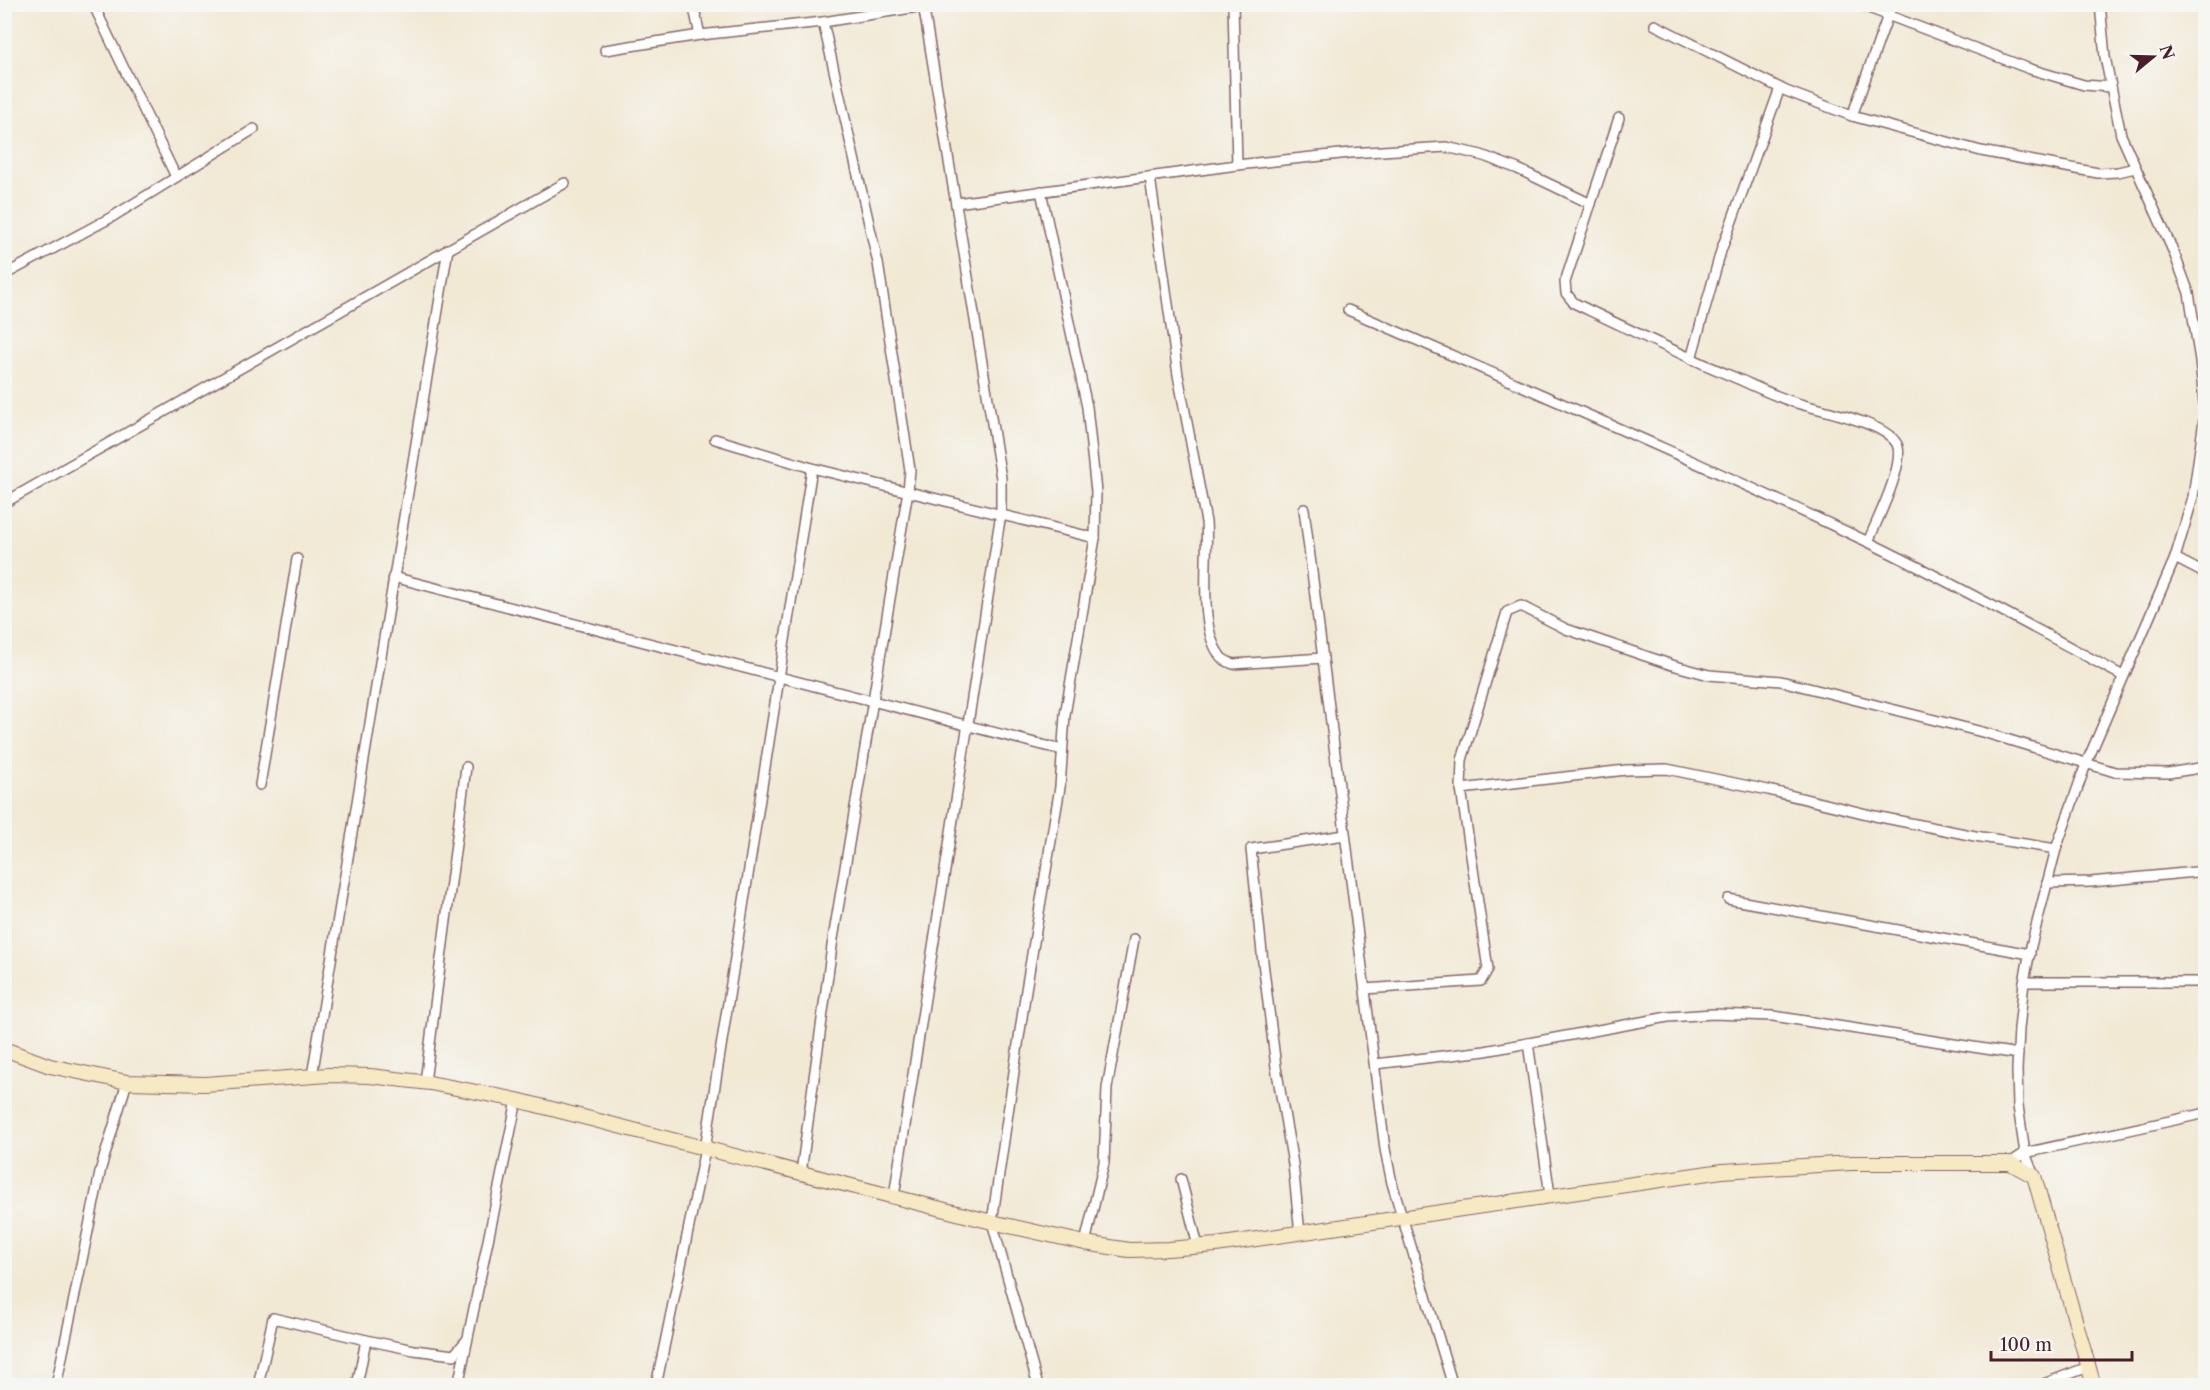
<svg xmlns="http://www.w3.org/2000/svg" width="2210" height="1390" font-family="'Libre Caslon Text',serif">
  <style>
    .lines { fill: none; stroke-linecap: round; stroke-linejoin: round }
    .street-casing { stroke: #856666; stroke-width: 12 }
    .secondary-casing { stroke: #856666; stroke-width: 16 }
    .street { stroke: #fff; stroke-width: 9 }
    .secondary { stroke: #f7e9c3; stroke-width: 14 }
  </style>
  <rect width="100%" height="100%" fill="#f6f6f2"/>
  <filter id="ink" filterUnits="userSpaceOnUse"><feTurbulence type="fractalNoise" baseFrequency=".0167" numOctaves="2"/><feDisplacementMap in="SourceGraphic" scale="12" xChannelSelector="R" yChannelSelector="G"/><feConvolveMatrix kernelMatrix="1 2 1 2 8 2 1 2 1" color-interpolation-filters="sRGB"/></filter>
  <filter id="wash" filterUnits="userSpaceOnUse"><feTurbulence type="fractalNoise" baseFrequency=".008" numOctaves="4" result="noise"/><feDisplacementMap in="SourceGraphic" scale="24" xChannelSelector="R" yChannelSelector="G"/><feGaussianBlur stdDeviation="1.35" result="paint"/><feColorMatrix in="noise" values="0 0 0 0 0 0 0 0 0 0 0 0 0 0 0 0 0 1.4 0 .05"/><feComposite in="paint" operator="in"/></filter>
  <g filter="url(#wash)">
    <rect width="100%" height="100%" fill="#f2e9d5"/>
  </g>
  <g filter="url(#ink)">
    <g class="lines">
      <!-- street casing -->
      <g class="street-casing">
        <g id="street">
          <path d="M93,4L176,177"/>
          <path d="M693,4L700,35"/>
          <path d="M1233,4L1237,165"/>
          <path d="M1858,4L2030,69L2084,85L2111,87"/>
          <path d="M1655,25L1786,91L1852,116L1981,151L2098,173L2118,172L2135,168"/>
          <path d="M605,50L700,35L823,22L937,4"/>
          <path d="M1852,116L1892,4"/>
          <path d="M1619,118L1565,282L1566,293L1574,303C1628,329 1681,355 1736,378C1757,387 1778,398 1800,404C1821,410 1892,424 1898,447C1903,469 1877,520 1868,542"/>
          <path d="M1150,177L1178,375L1206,522C1209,558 1197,628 1221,657C1223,660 1229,662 1233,664L1323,658"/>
          <path d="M956,203L1237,165L1350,153L1446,147L1481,155L1518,169L1591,204"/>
          <path d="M4,275L112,217L254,129"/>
          <path d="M1348,310C1521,386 1695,460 1866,541C1953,583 2038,630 2123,676"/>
          <path d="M1691,359L1721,251L1780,88"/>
          <path d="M715,439L812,468L1095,538"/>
          <path d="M4,503L565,183"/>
          <path d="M1304,509L1385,1149L1392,1183L1453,1386"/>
          <path d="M2175,558L2206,574"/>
          <path d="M393,577L1062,750"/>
          <path d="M260,785L297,559"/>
          <path d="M1461,789L1626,770L1667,769L1768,790L1875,816L1975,836L2056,849"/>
          <path d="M2047,883L2091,882L2206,871"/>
          <path d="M1728,899L2030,954"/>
          <path d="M2024,982H2206"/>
          <path d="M1365,989L1481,981L1488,969L1461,789L1462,760L1507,612L1521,606L1566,629L1672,665L1709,675L1781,681L1986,733L2115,772L2168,773L2206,767"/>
          <path d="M1528,1043L1550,1195"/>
          <path d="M1375,1064L1485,1051L1668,1017L1713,1014L1773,1016L2018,1054"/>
          <path d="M312,1076L448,249"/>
          <path d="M425,1082L466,767"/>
          <path d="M2010,1163L2025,1153L2206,1113"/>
          <path d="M801,1173L833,939L908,491L910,470L878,263L823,22"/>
          <path d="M2034,1176L2025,1153L2018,1106L2017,1070L2019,1029L2024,982L2031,946L2056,849L2086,764L2175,558L2193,497L2205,413L2200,360L2189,293L2174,253L2121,135L2105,57L2100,4"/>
          <path d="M1181,1179L1198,1246"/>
          <path d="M894,1196L1001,513V478L923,4"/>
          <path d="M1300,1234L1293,1164L1276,1067L1263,962L1251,849L1345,835"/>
          <path d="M1085,1243L1104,1163L1107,1088L1134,939"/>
          <path d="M56,1386L101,1168L127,1082"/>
          <path d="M258,1386L273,1318L366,1340"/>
          <path d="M357,1386L366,1340L414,1350L454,1355L466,1341"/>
          <path d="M458,1386L517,1100"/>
          <path d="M656,1386L705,1149L812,468"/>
          <path d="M1038,1386L992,1222L1026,990L1060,787L1065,715L1095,538L1096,492L1087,407L1041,191"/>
          <path d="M2038,1386L2088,1367"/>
        </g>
      </g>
      <!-- secondary casing -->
      <g class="secondary-casing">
        <path id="secondary" d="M4,1049L50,1066L127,1082L205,1084L328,1075L370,1076L430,1083L517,1100L992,1222L1085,1243L1129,1250L1168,1249L1216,1245L1722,1171L1851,1163H2010L2034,1176L2094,1386"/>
      </g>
      <!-- street -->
      <use href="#street" class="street"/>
      <!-- secondary -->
      <use href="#secondary" class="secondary"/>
    </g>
  </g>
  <!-- margin -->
  <rect width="2210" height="1390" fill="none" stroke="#f6f6f2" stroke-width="24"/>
  <!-- north arrow -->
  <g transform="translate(2153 57) rotate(71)" stroke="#f6f6f2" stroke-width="4.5" paint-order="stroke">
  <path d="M0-4.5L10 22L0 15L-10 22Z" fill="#4a1f2b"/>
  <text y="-9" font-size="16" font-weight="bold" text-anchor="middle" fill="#4a1f2b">N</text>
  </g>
  <!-- scale -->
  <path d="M1991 1351v9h141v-9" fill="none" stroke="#4a1f2b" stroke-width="3"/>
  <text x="2000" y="1351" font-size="18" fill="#4a1f2b" stroke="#f6f6f2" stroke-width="4.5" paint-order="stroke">100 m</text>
</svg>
